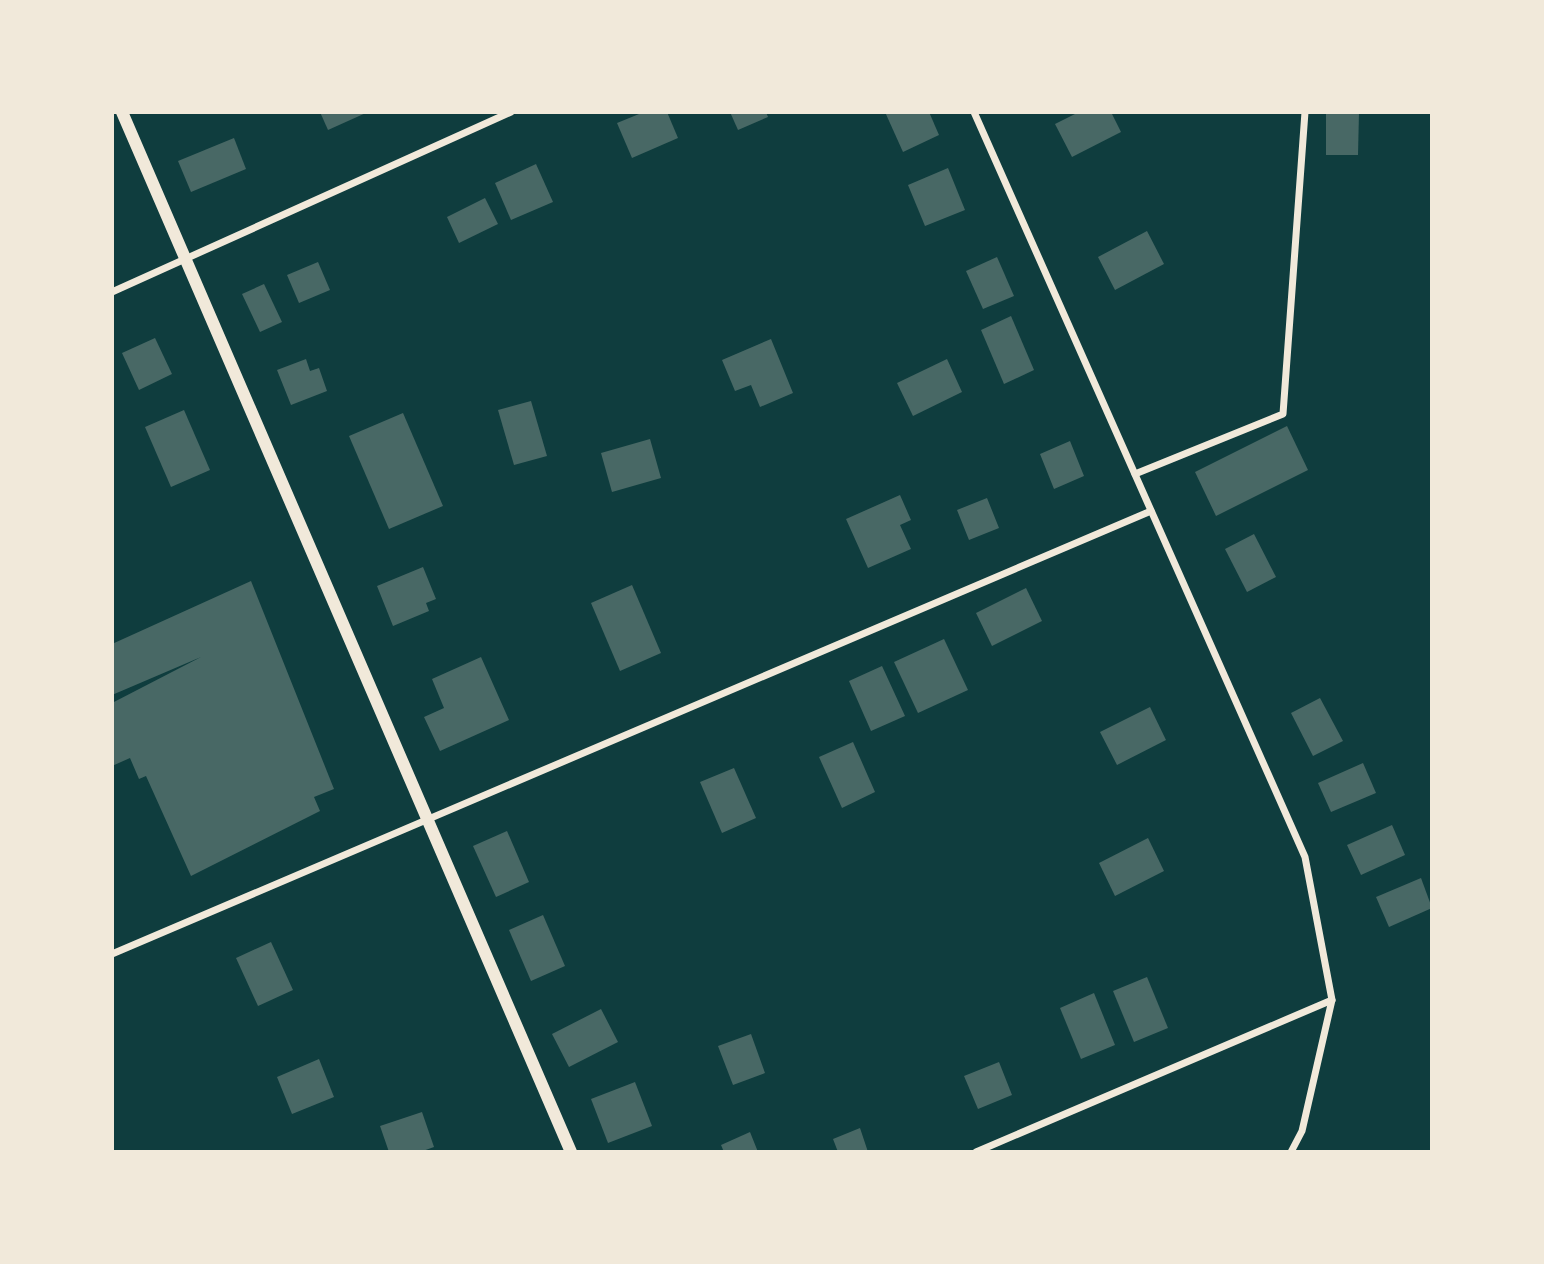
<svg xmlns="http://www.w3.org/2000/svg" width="1544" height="1264" font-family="'Golos Text',sans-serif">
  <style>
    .building { fill: #486865 }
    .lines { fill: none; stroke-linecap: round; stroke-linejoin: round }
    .minor { stroke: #f1e9da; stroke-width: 7 }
    .tertiary { stroke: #f1e9da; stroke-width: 12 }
  </style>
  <rect width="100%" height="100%" fill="#0f3d3e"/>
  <!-- building -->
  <g class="building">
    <path d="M320,112H368L328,130Z"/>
    <path d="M644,112H667L678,138L632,158L617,123Z"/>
    <path d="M730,112H766L768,117L738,130Z"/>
    <path d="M885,112H929L939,135L903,152Z"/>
    <path d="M1079,112H1111L1121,132L1072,157L1055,124Z"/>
    <path d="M1326,112H1359L1358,155H1326Z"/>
    <path d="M234,138L246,169L191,192L178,161Z"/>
    <path d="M536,164L553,202L511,220L495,183Z"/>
    <path d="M948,168L965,210L925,226L908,185Z"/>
    <path d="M485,198L498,224L459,243L447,217Z"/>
    <path d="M1147,231L1164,264L1115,290L1098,257Z"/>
    <path d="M997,257L1014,296L983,309L966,271Z"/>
    <path d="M318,262L330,290L299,303L287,275Z"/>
    <path d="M264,284L282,322L260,332L242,294Z"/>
    <path d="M1011,316L1034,370L1004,384L981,330Z"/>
    <path d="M155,338L172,374L139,390L122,353Z"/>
    <path d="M771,339L793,393L760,407L751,385L735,391L722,360Z"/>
    <path d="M306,359L310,371L319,368L327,391L291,405L277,370Z"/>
    <path d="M947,359L962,392L913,416L897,383Z"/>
    <path d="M531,401L547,456L514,465L498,410Z"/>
    <path d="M184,410L210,470L171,487L145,427Z"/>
    <path d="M403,413L443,506L389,529L349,436Z"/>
    <path d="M1287,426L1308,470L1216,516L1195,472Z"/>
    <path d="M650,439L661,478L612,492L601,453Z"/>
    <path d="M1070,441L1084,476L1054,489L1040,454Z"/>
    <path d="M900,495L911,520L900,525L911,549L868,568L846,519Z"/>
    <path d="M987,498L999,528L969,540L957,510Z"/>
    <path d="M1254,534L1276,577L1247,592L1225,549Z"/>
    <path d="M423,567L436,599L426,603L429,611L393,626L377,586Z"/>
    <path d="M251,581L334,789L314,797L320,811L191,876L146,776L139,779L130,758L112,766V703L201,657L112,695V644Z"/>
    <path d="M632,585L661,653L620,671L591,603Z"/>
    <path d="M1026,588L1042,621L992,646L976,613Z"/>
    <path d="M944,639L968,690L918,713L894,662Z"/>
    <path d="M481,657L509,720L440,751L424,717L444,708L432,679Z"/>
    <path d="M882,666L905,716L871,731L849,681Z"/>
    <path d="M1320,698L1343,741L1313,756L1291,713Z"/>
    <path d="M1150,707L1166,740L1117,765L1100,732Z"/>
    <path d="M853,742L875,792L842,808L819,757Z"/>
    <path d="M1363,763L1376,793L1331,812L1318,783Z"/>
    <path d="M734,768L756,818L722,833L700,782Z"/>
    <path d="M1392,825L1405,855L1361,875L1347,845Z"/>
    <path d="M507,831L529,882L496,897L473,846Z"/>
    <path d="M1148,838L1164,871L1115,896L1099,863Z"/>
    <path d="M1421,878L1432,908L1389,927L1376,897Z"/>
    <path d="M543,915L565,966L531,981L509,930Z"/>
    <path d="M271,942L293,990L258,1006L236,958Z"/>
    <path d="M1147,977L1168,1028L1134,1042L1113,991Z"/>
    <path d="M1094,993L1115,1045L1081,1059L1060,1008Z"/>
    <path d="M601,1009L618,1042L569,1067L552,1034Z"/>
    <path d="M751,1034L765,1073L733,1085L718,1046Z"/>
    <path d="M319,1059L334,1097L292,1114L277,1077Z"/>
    <path d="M999,1062L1012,1095L978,1109L964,1076Z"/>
    <path d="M635,1082L652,1126L608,1143L591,1099Z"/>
    <path d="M422,1112L434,1147L420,1152H389L380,1126Z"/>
    <path d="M860,1128L868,1152H838L833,1139Z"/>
    <path d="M750,1132L758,1152H724L721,1145Z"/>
  </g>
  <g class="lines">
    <!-- minor -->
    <g class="minor">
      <path d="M974,112L1305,857L1332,1000L1302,1131L1291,1152"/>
      <path d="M112,292L511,112"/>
      <path d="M1135,474L1283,414L1305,112"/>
      <path d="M112,954L1151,511"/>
      <path d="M976,1152L1332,1000"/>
    </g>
    <!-- tertiary -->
    <path class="tertiary" d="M122,112L571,1152"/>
  </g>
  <!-- border -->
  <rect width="1544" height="1264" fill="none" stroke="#f1e9da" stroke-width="228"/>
</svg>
